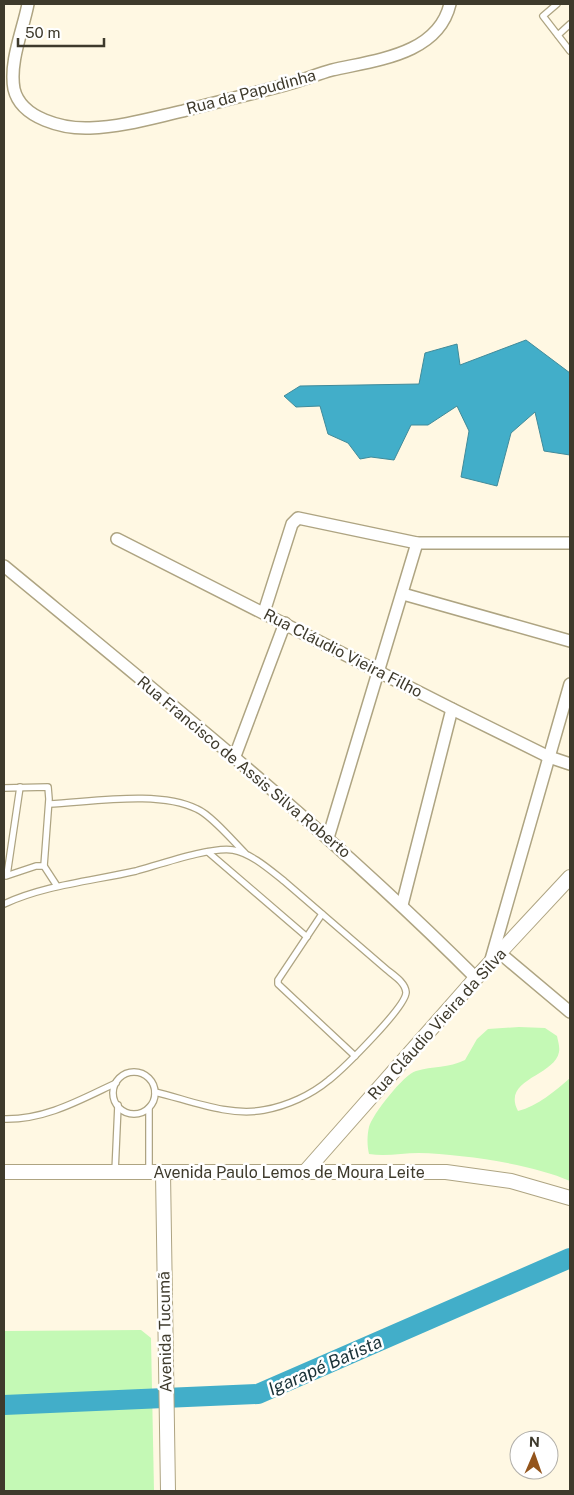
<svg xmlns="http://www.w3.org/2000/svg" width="574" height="1495" font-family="'Public Sans',sans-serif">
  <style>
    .green { fill: #c4f9b5 }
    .water { fill: #42aec9; stroke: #418b9a }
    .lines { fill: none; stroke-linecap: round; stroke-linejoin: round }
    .river { stroke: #42aec9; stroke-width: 20 }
    .service-casing { stroke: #aea482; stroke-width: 8 }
    .minor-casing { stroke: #aea482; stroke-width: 14 }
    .tertiary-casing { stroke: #aea482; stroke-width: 16 }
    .service { stroke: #fff; stroke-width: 5.5 }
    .minor { stroke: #fff; stroke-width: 11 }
    .tertiary { stroke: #fff; stroke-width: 14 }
    .labels { text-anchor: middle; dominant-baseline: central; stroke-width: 5; stroke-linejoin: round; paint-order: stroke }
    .street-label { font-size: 16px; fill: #3e3a2c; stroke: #fff }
    .water-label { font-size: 18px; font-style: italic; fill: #193137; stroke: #fff }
  </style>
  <rect width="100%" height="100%" fill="#fff8e3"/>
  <!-- green -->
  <g class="green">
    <path d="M519,1027L545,1028L557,1036C558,1041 560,1047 559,1052C555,1076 501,1079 518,1111C538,1106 555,1091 570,1078V1181C532,1164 461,1154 419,1153C402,1153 386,1157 369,1154C367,1146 367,1135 369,1127C372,1115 404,1074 416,1071C432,1066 449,1068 465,1060L477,1039L488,1029Z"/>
    <path d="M141,1330L151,1338L154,1491H4V1331Z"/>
  </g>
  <!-- water -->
  <path class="water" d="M526,340L570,373V455L544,451L535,412L511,433L497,486L461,477L469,431L457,406L428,425H411L394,460L371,457L360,459L348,443L328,434L320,406L296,407L284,396L300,386L419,384L425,353L457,344L460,365Z"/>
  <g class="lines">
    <!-- river -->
    <path class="river" d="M4,1405L258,1394L570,1258"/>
    <!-- service casing -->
    <g class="service-casing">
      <g id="service">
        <path d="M557,4L543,16L570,51"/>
        <path d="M558,35L570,24"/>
        <path d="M4,788L48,787L49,799L44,866"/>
        <path d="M49,804C92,802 159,790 197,809C211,815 233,841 245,853"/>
        <path d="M208,852L307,937"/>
        <path d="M7,875L20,787"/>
        <path d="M6,876L36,866H44L57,886"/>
        <path d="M4,904C45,885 92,881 136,871C158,865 213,846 233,850C251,853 270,870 284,881L386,969C393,975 405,982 406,992C407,1006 343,1069 329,1080C311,1095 287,1106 264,1110C229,1117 189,1100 155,1092"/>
        <path d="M322,914L278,980V984L355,1056"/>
        <circle cx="134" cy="1093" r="21"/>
        <path d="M4,1119C45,1120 80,1100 116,1083"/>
        <path d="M115,1172L118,1105"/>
        <path d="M149,1172V1108"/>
      </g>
    </g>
    <!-- minor casing -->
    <g class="minor-casing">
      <g id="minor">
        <path d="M28,4C23,30 9,62 14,89C21,119 64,129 90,128C121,127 152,118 183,111C217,102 251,94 285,85C301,81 317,74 332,70C375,60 438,55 450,4"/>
        <path d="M117,539L452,709L549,757L570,764"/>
        <path d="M4,566C165,699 328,830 476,978"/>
        <path d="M403,594L570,641"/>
        <path d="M264,612L292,524L298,518L417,543H570"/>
        <path d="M235,756L285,623"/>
        <path d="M328,838L417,543"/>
        <path d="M402,905L452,709"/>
        <path d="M501,954L570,1012"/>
        <path d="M490,963L570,684"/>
      </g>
    </g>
    <!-- tertiary casing -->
    <g class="tertiary-casing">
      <g id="tertiary">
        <path d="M4,1172H446L511,1181L570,1198"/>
        <path d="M305,1172L476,978L570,877"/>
        <path d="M163,1173L168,1491"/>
      </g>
    </g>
    <!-- service -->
    <use href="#service" class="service"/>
    <!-- minor -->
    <use href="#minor" class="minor"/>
    <!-- tertiary -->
    <use href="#tertiary" class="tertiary"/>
  </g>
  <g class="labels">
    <!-- street labels -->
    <g class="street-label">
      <text transform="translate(251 92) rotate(-15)">Rua da Papudinha</text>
      <text transform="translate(343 653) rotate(27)">Rua Cláudio Vieira Filho</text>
      <text transform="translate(244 767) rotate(40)">Rua Francisco de Assis Silva Roberto</text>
      <text transform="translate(437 1024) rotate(-48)">Rua Cláudio Vieira da Silva</text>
      <text x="289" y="1172">Avenida Paulo Lemos de Moura Leite</text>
      <text transform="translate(165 1332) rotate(-91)">Avenida Tucumã</text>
    </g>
    <!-- water labels -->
    <g class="water-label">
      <text transform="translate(325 1365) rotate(-24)">Igarapé Batista</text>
    </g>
  </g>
  <!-- border -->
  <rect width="574" height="1495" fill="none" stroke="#3e3a2c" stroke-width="10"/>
  <!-- north arrow -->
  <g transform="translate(534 1455) rotate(2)"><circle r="24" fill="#ffffff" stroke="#b2b0ab"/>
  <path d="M0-4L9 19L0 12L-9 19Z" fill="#93541b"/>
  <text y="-8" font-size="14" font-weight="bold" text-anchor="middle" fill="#3e3a2c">N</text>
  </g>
  <!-- scale -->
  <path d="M18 38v8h86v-8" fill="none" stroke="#3e3a2c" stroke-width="2.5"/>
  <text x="25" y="38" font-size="15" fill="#3e3a2c" stroke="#ffffff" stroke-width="4" paint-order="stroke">50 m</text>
</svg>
